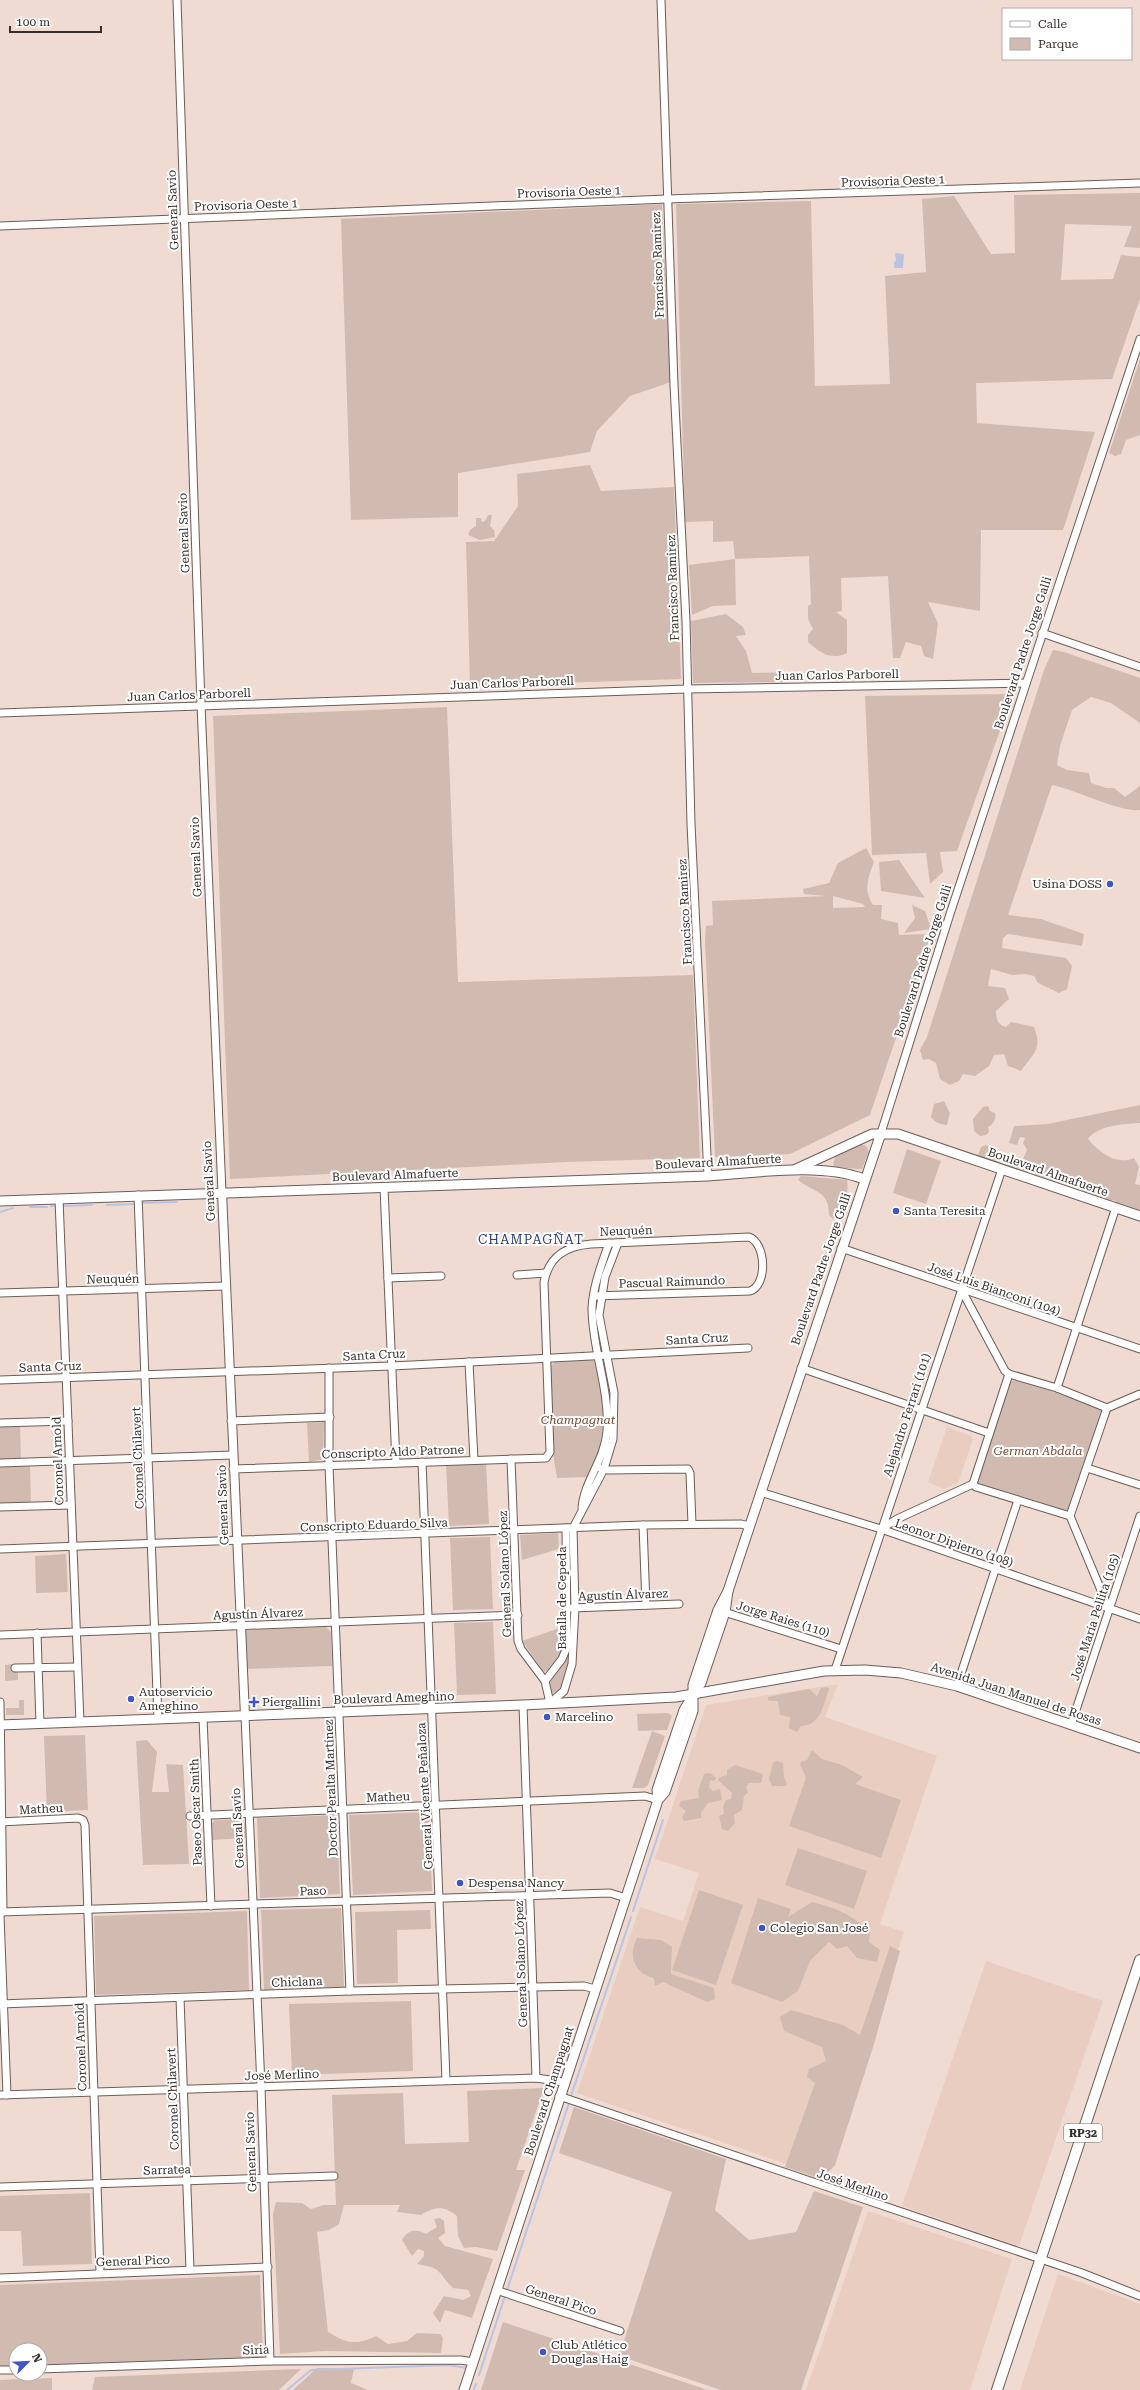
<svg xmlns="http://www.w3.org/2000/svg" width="1140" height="2390" font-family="'Roboto Serif',serif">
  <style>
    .built { fill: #eacdc1 }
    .green { fill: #d1bbb1; fill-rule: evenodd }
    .water { fill: #bac4e2 }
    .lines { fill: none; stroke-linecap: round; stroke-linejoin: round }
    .stream { stroke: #bac4e2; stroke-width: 2 }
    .minor-casing { stroke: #6e5d55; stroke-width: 9 }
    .tertiary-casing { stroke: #6e5d55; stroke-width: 10 }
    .secondary-casing { stroke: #6e5d55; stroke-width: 11 }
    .primary-casing { stroke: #6e5d55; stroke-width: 12 }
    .minor { stroke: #fff; stroke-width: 7 }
    .tertiary { stroke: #fff; stroke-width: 8 }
    .secondary { stroke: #fff; stroke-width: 9 }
    .primary { stroke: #fff; stroke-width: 10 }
    .poi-dot { fill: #4055c8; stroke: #fff; stroke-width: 1.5 }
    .labels { text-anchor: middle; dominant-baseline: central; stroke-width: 4; stroke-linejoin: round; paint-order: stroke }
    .shield { fill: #fff; stroke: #726d6a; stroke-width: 1 }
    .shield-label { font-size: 11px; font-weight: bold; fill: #362e2a }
    .street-label { font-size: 12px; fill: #362e2a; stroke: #fff }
    .poi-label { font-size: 12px; fill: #362e2a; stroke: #fff; text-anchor: start }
    .park-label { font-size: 12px; font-style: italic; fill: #784834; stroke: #fff }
    .neighbourhood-label { font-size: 13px; letter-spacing: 1px; fill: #303f79; stroke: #fff }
  </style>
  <rect width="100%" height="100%" fill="#f0dbd3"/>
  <!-- built -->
  <g class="built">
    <path d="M947,1427L971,1436L973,1439L958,1483L944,1489L928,1482Z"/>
    <path d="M838,1684L825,1717L937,1756L880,1924L904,1932L822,2176L577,2093L640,1907L683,1921L699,1873L655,1859L706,1705Z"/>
    <path d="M986,1961L1103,2001L1019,2246L902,2206Z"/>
    <path d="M868,2211L1012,2259L970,2390H806Z"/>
    <path d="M1058,2274L1140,2304V2390H1020Z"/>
  </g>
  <!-- green -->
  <g class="green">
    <path d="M1140,193V248L1124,247L1132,226L1065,224L1061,280L1113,279L1121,255L1140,257V299L1112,379L976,383L977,423L1095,432L1063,530H981L980,611L928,602L938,623L933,659L924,656L921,646L906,642L900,658H893L888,576L841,578L842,611L836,612L847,620V653C831,661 819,652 808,642V635L813,629L808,619V606L811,604L809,556L735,559L736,605L713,606L692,615L689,565L735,559L733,541L713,542V521L685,522L676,204L811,201L815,386L890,384L885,276L926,272L922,199L954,196L991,254L1015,253L1014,195Z"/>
    <path d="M662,204L671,382L630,396L597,431L590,452L458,473V517L351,520L341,219Z"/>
    <path d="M1140,359V435L1126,440L1121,454L1115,456L1109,453Z"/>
    <path d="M590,465L601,491L674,487L681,679L470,686L466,542L494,541L518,506L517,474Z"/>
    <path d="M488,515H492L490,526L494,530L495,537L480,540L468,535L470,530L476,526V518H481L482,522L485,521Z"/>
    <path d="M726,614L743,627L746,635L736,636L746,651L752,673L799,672V682L693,683L691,621Z"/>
    <path d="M1053,650L1064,652L1140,678V723L1111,703L1091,697L1072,710L1060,746L1057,765L1067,770L1089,773L1091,783L1106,788H1114L1125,797L1140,786V810C1118,812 1077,790 1052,785L1008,915L1041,919L1084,934L1082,946L1008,934L1003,938L1002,948L1066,958L1072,966L1067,989L1059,993L1038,983L1034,976L1025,974L1012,975L991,969L988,986L1005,988L1009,999L996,1011C996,1019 998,1025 1006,1027L1011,1022L1034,1027C1043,1050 1033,1053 1021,1071L1008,1066L1004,1054L994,1055L989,1066L975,1076L963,1074L959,1081L950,1085L940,1079L936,1063L929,1059L923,1060L920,1050L927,1037L1044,670Z"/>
    <path d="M1013,694L957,851L940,852L943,872L930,884L926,853L872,855L865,696Z"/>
    <path d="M447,707L458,982L693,975L700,1158L567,1162L230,1179L213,716Z"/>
    <path d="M866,848L874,862C868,879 863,889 873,905H882L881,919L898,923L899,935L931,934L870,1115L790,1154L715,1157L705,941L706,926L713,925L712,901L826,896L804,894L803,889L829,883L838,863ZM833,896L863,904L865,907L833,908Z"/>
    <path d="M899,860L925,898L881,891L879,862Z"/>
    <path d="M912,905L925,911L931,929L904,933L915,918Z"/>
    <path d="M944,1101L950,1113L947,1125C941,1125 934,1122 931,1117L934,1104Z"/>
    <path d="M1140,1105V1123C1124,1124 1098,1125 1088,1139C1099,1152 1116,1166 1134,1158L1139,1167L1135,1184L1140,1185V1211L1118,1204L1114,1200L1109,1201L1084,1193L1081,1189L1036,1176L1033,1171L1025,1173L1007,1168L1008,1161H1022L1027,1150L1023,1143L1025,1138L1020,1137L1017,1145L1009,1143L1014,1126L1047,1124Z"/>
    <path d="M988,1106L990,1111L995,1113C997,1118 993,1125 988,1127L989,1132L986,1135L980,1136L974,1131L973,1119L983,1107Z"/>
    <path d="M861,1144L866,1146L869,1152L862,1169L838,1168L833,1165L835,1157Z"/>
    <path d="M986,1145L993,1149L1002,1157L1000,1162C992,1164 985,1162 978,1155L981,1147Z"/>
    <path d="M907,1149L941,1161L926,1204L893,1193Z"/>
    <path d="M801,1176L847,1180C850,1191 842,1213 833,1219L829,1215C829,1190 814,1193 798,1180Z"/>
    <path d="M592,1360L596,1362C608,1404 606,1437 590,1477L557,1478L553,1454L550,1367L555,1362Z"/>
    <path d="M1016,1379L1100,1408L1103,1411L1068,1510L1065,1511L978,1484L976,1481L1010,1382Z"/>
    <path d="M324,1422L323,1459L309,1462L307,1423Z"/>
    <path d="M20,1424L21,1460L0,1461V1425Z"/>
    <path d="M486,1463L489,1524L449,1526L446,1465Z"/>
    <path d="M30,1466L31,1503L0,1504V1467Z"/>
    <path d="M558,1533L559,1549L522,1560L520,1535Z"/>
    <path d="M490,1537L493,1609L453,1610L450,1538Z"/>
    <path d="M66,1554L68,1592L36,1593L35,1556Z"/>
    <path d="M571,1617C570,1641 572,1671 558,1692L552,1693L549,1690L550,1680L570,1635Z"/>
    <path d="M493,1622L496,1694L457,1695L454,1623Z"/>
    <path d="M565,1626C565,1644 561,1657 549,1670L544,1672L522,1641Z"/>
    <path d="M326,1627L331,1632L332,1666L245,1669L246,1630Z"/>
    <path d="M13,1664V1671H18V1680L5,1681V1665Z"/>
    <path d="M827,1687L829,1689C823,1706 821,1725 801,1726L797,1732L789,1728L790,1717L780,1715L778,1701H769L768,1699V1697L809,1689L817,1696L821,1688Z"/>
    <path d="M19,1700H24V1715H6V1708H19Z"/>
    <path d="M668,1713L672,1716L667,1730L638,1731L637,1714Z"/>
    <path d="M652,1731L665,1736L648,1785L644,1788H632Z"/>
    <path d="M85,1735L88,1810L47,1812L44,1736Z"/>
    <path d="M147,1740L157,1752L152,1792H169L166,1764L183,1765L189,1864L143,1865L136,1741Z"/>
    <path d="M812,1750L822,1759L842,1765L863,1777L855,1784L901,1800L881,1858L789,1826L806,1778L800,1764L802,1761L807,1760Z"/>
    <path d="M777,1761L783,1763L784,1777L787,1784L785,1786H772L769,1779L773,1763Z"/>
    <path d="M735,1765L763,1774L761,1783H749L746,1787L748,1793L744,1796L742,1810L734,1815L735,1823L728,1831L722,1829L719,1816L724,1814L723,1806L726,1800L731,1799L732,1793L718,1780L720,1777L727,1775V1770Z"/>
    <path d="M710,1773L716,1778L714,1781L710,1780L709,1787L713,1791L720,1789L722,1800L708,1803L701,1813V1818L684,1821L682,1817L686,1811L679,1806L681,1801L699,1798L698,1791L704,1774Z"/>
    <path d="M429,1812L432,1891L353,1895L349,1815Z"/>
    <path d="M337,1815L340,1894L260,1898L257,1818Z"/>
    <path d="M242,1819L245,1823L246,1838L212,1840L211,1824L215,1820Z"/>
    <path d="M798,1848L867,1871L854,1909L785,1885Z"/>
    <path d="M699,1890L743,1905L716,1985L672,1970Z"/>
    <path d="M758,1898L791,1909L788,1917L812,1902C837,1908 850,1914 870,1931L869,1942L880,1950L877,1962L857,1958L847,1946L837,1949L829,1942L810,1961L798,1991L782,2002L731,1983Z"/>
    <path d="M341,1908L344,1987L264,1990L261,1910Z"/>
    <path d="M430,1910L431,1929L397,1930L398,1983L357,1984L355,1912Z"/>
    <path d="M247,1911L249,1990L96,1995L94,1916Z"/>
    <path d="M637,1938L661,1940L672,1947L671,1974L714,1988L715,1999L707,2002L663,1982L655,1986L654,1978C634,1974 628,1955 637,1938Z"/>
    <path d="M890,1946L900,1951L874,2044L835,2165L822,2179L785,2167L815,2083L807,2077L809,2069L826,2061L822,2047L784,2031L780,2017L791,2010L843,2025L860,2035Z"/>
    <path d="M411,2001L413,2071L292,2075L289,2004Z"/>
    <path d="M544,2088L516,2170H525L497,2251L476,2247L464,2248L458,2236L457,2216C444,2206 435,2206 421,2215L397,2212L400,2205H344L339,2224L329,2230L317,2232L328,2332C346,2343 356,2346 376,2336L388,2344L407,2341L417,2333L440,2334L443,2338L441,2353L325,2351L280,2354L273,2214L276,2202L302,2203L311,2209L323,2205H336L332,2095L403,2093L405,2144L469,2142L467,2091Z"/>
    <path d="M574,2107L726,2159L715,2210L749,2240L796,2232L814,2191L863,2207L801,2390H721L619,2356L672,2192L559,2153Z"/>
    <path d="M90,2193L92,2264L23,2266L21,2231H0V2196Z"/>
    <path d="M440,2218L444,2221L445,2233L438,2238L445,2246L493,2259L472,2318L445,2310L440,2323L433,2313L444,2296L463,2300L471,2296L468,2290L453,2288C435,2270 444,2269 417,2264L424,2256V2251L418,2249L412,2256L402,2240C408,2229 416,2229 426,2234L437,2227L434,2219Z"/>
    <path d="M260,2275L263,2357L40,2365V2350H16V2366L0,2367V2285Z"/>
    <path d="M503,2322L708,2390H481Z"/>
    <path d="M317,2368H354L351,2383L368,2390H293Z"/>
    <path d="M301,2369L279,2390H92L95,2377Z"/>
    <path d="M52,2378V2390H0V2380Z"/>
  </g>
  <!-- water -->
  <path class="water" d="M895,253L904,254L903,268H894V262L896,261Z"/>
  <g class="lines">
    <!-- stream -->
    <g class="stream">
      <path d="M142,1203L177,1202"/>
      <path d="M107,1205L134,1204"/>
      <path d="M51,1206H56"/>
      <path d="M63,1206L92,1205"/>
      <path d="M30,1207H47"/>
      <path d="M0,1212L13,1208"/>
      <path d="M633,1911L663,1820"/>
      <path d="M571,2096L631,1917"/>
      <path d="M507,2290L569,2103"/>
      <path d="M479,2375L505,2296"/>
      <path d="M474,2389L476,2384"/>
      <path d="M287,2390L311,2370L449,2365L466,2368"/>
    </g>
    <!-- minor casing -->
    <g class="minor-casing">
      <g id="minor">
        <path d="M177,0L201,705L222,1192"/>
        <path d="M661,0L674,385L686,621L691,824L708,1176"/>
        <path d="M0,226L667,199L1140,183"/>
        <path d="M1042,633L1140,667"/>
        <path d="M0,713L687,689L1026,683"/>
        <path d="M881,1133L950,914L1140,339"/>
        <path d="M384,1188L396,1463"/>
        <path d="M138,1195L158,1719"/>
        <path d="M59,1199L80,1722"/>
        <path d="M841,1248L1140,1349"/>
        <path d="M517,1275L546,1273"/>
        <path d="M388,1278L441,1276"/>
        <path d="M961,1289L1005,1371L1009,1374"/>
        <path d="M0,1293L226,1286"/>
        <path d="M469,1362L474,1460"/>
        <path d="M329,1368V1465L350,1991"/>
        <path d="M801,1368L989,1433"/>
        <path d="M1009,1374L1057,1388L1107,1408"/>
        <path d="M0,1380L392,1366L748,1348"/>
        <path d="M1057,1388L1116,1207"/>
        <path d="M1107,1408L1140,1394"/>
        <path d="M231,1421L330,1417"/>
        <path d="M0,1423L68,1421"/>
        <path d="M511,1459L518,1641L521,1649L545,1681L550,1703L564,1691L572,1664L575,1608L573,1528L604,1469L613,1439L614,1393L599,1315L605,1277L618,1243"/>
        <path d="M422,1462L446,2080"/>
        <path d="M0,1463L233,1455"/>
        <path d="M600,1468L607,1470L688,1469L690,1473L692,1524"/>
        <path d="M1087,1468L1140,1485"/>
        <path d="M233,1469L546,1458L550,1452L544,1282C549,1256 566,1246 591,1244L749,1237C766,1243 768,1285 750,1291L594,1296"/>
        <path d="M973,1484L1009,1374"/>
        <path d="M973,1484L976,1487L1070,1516"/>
        <path d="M760,1492L881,1529L1140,1619"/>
        <path d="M0,1507L71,1505"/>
        <path d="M582,1508C584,1481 605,1460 607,1431C610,1389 592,1350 592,1308C593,1286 602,1263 609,1243"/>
        <path d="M1070,1516L1107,1408"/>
        <path d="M1070,1516L1108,1607"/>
        <path d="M643,1525L646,1605"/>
        <path d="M881,1529L897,1519L973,1484"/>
        <path d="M0,1549L643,1525L741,1524L749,1526"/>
        <path d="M572,1608L679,1604"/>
        <path d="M721,1611L841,1649"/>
        <path d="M37,1633L40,1724"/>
        <path d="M0,1635L518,1615"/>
        <path d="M15,1668L77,1667"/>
        <path d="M835,1670L1002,1169"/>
        <path d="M545,1681L562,1659L567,1647L566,1528"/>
        <path d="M957,1686L1018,1500"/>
        <path d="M0,1702L3,1912"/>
        <path d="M523,1705L536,2078"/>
        <path d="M245,1716L261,2087L270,2361"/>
        <path d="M203,1718L211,1906"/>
        <path d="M1071,1725L1140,1516"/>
        <path d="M190,1816L645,1796L658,1800"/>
        <path d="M0,1822L78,1818L83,1820L85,1825L100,2273"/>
        <path d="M0,1912L610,1893L626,1898"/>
        <path d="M0,1916L7,2095"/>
        <path d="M180,1998L190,2270"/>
        <path d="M0,2004L350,1991L584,1986L595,1989"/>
        <path d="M0,2095L536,2078L564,2082"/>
        <path d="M559,2096L1082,2273L1140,2296"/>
        <path d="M0,2187L334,2176"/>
        <path d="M0,2278L268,2267"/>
        <path d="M496,2290L620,2331"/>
        <path d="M40,2369L270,2361L461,2360L473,2362"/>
        <path d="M0,2370H16"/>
      </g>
    </g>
    <!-- tertiary casing -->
    <g class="tertiary-casing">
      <path id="tertiary" d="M222,1192L245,1716"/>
    </g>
    <!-- secondary casing -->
    <g class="secondary-casing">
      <g id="secondary">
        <path d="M796,1169L872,1134H898L1140,1216"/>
        <path d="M0,1201L708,1176C756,1173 819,1162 864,1179"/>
        <path d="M0,1725L523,1705L676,1697L824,1671L865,1670L901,1673L957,1686L1140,1748"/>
        <path d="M658,1800L665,1792L693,1711V1685L718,1610L728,1591L881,1133"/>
        <path d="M464,2390L658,1800L657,1790L684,1710L701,1683L725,1612L728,1591"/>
      </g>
    </g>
    <!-- primary casing -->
    <g class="primary-casing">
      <path id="primary" d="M997,2390L1140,1960"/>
    </g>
    <!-- minor -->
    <use href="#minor" class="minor"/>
    <!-- tertiary -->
    <use href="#tertiary" class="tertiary"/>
    <!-- secondary -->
    <use href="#secondary" class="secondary"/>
    <!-- primary -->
    <use href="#primary" class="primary"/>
  </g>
  <!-- markers -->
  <g class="poi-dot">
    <circle cx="1110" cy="884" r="4"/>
    <circle cx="896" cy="1211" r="4"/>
    <circle cx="131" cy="1699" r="4"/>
    <path d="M252 1696h4v4h4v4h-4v4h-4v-4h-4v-4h4z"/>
    <circle cx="547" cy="1717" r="4"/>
    <circle cx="460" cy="1883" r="4"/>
    <circle cx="762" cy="1928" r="4"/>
    <circle cx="543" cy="2352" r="4"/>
  </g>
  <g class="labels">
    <!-- shield labels -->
    <rect class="shield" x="1064" y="2124" width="38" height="18" rx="3"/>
    <g class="shield-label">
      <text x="1083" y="2133">RP32</text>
    </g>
    <!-- street labels -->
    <g class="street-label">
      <text transform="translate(893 181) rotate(-2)">Provisoria Oeste 1</text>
      <text transform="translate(569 192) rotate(-2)">Provisoria Oeste 1</text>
      <text transform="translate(246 205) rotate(-2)">Provisoria Oeste 1</text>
      <text transform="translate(173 210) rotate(-92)">General Savio</text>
      <text transform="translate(658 265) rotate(-92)">Francisco Ramirez</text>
      <text transform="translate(184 533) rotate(-92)">General Savio</text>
      <text transform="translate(673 588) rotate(-92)">Francisco Ramirez</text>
      <text transform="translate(1023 653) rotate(-72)">Boulevard Padre Jorge Galli</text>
      <text transform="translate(837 675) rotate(-1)">Juan Carlos Parborell</text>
      <text transform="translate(512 683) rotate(-2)">Juan Carlos Parborell</text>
      <text transform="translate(189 695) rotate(-2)">Juan Carlos Parborell</text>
      <text transform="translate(196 857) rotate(-92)">General Savio</text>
      <text transform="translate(685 912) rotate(-93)">Francisco Ramirez</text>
      <text transform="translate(923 961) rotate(-72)">Boulevard Padre Jorge Galli</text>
      <text transform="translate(718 1162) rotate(-3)">Boulevard Almafuerte</text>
      <text transform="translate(1048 1172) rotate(19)">Boulevard Almafuerte</text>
      <text transform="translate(395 1175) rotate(-2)">Boulevard Almafuerte</text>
      <text transform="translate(209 1181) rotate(-93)">General Savio</text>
      <text transform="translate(626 1231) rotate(-2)">Neuquén</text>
      <text transform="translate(821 1269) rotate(-71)">Boulevard Padre Jorge Galli</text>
      <text transform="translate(113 1279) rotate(-1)">Neuquén</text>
      <text transform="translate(672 1282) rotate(-2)">Pascual Raimundo</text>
      <text transform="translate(994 1289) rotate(19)">José Luis Bianconi (104)</text>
      <text transform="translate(697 1339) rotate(-3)">Santa Cruz</text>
      <text transform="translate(374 1355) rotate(-3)">Santa Cruz</text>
      <text transform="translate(50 1367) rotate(-2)">Santa Cruz</text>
      <text transform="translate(907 1415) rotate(-72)">Alejandro Ferrari (101)</text>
      <text transform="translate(393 1452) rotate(-2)">Conscripto Aldo Patrone</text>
      <text transform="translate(138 1458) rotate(-92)">Coronel Chilavert</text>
      <text transform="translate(58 1461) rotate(-92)">Coronel Arnold</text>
      <text transform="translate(223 1505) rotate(-92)">General Savio</text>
      <text transform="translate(374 1525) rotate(-2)">Conscripto Eduardo Silva</text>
      <text transform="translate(954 1543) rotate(19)">Leonor Dipierro (108)</text>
      <text transform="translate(505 1574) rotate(-92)">General Solano López</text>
      <text transform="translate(623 1595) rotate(-2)">Agustín Álvarez</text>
      <text transform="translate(562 1598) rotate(-90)">Batalla de Cepeda</text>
      <text transform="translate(258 1614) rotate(-2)">Agustín Álvarez</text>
      <text transform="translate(1095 1617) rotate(-72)">José María Pellita (105)</text>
      <text transform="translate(783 1619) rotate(17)">Jorge Raies (110)</text>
      <text transform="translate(1016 1694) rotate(18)">Avenida Juan Manuel de Rosas</text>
      <text transform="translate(394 1698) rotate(-2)">Boulevard Ameghino</text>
      <text transform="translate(331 1788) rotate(-92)">Doctor Peralta Martínez</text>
      <text transform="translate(425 1796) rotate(-93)">General Vicente Peñaloza</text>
      <text transform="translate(388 1797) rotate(-2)">Matheu</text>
      <text transform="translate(41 1809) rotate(-3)">Matheu</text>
      <text transform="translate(196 1812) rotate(-92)">Paseo Oscar Smith</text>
      <text transform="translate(238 1828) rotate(-93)">General Savio</text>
      <text transform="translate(313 1891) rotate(-2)">Paso</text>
      <text transform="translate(521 1964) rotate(-92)">General Solano López</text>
      <text transform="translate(297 1982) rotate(-2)">Chiclana</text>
      <text transform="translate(81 2047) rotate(-92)">Coronel Arnold</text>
      <text transform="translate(282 2075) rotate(-2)">José Merlino</text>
      <text transform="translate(549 2091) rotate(-72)">Boulevard Champagnat</text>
      <text transform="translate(173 2099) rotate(-92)">Coronel Chilavert</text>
      <text transform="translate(251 2152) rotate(-92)">General Savio</text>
      <text transform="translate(167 2170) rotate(-2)">Sarratea</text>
      <text transform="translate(853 2185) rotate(19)">José Merlino</text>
      <text transform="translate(133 2261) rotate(-2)">General Pico</text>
      <text transform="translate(561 2300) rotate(18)">General Pico</text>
      <text transform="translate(256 2350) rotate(-2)">Siria</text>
    </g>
    <!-- poi labels -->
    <g class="poi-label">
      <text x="1102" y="884" text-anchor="end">Usina DOSS</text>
      <text x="904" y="1211">Santa Teresita</text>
      <text x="139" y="1692">Autoservicio<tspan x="139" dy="14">Ameghino</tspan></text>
      <text x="262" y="1702">Piergallini</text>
      <text x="555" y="1717">Marcelino</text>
      <text x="468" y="1883">Despensa Nancy</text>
      <text x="770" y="1928">Colegio San José</text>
      <text x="551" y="2345">Club Atlético<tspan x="551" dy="14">Douglas Haig</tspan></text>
    </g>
    <!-- park labels -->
    <g class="park-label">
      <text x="578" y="1420">Champagnat</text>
      <text x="1038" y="1451">German Abdala</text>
    </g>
    <!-- neighbourhood labels -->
    <g class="neighbourhood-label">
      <text x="531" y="1239">CHAMPAGÑAT</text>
    </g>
  </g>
  <!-- legend -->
  <rect x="1002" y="8" width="130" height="52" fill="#ffffff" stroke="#afabaa"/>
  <rect x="1010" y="21" width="20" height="6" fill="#ffffff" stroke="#afabaa"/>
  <text x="1038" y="28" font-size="12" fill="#362e2a">Calle</text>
  <rect x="1010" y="38" width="20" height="12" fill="#d1bbb1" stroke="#afabaa"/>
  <text x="1038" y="48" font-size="12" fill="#362e2a">Parque</text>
  <!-- north arrow -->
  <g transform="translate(28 2362) rotate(66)"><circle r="19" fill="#ffffff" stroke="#afabaa"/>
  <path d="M0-3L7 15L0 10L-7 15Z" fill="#4055c8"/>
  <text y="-6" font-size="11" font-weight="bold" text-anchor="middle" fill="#362e2a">N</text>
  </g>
  <!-- scale -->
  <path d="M10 26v6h91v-6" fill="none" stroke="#362e2a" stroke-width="2"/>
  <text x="16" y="26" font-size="12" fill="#362e2a" stroke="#ffffff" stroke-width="3" paint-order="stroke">100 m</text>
</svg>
